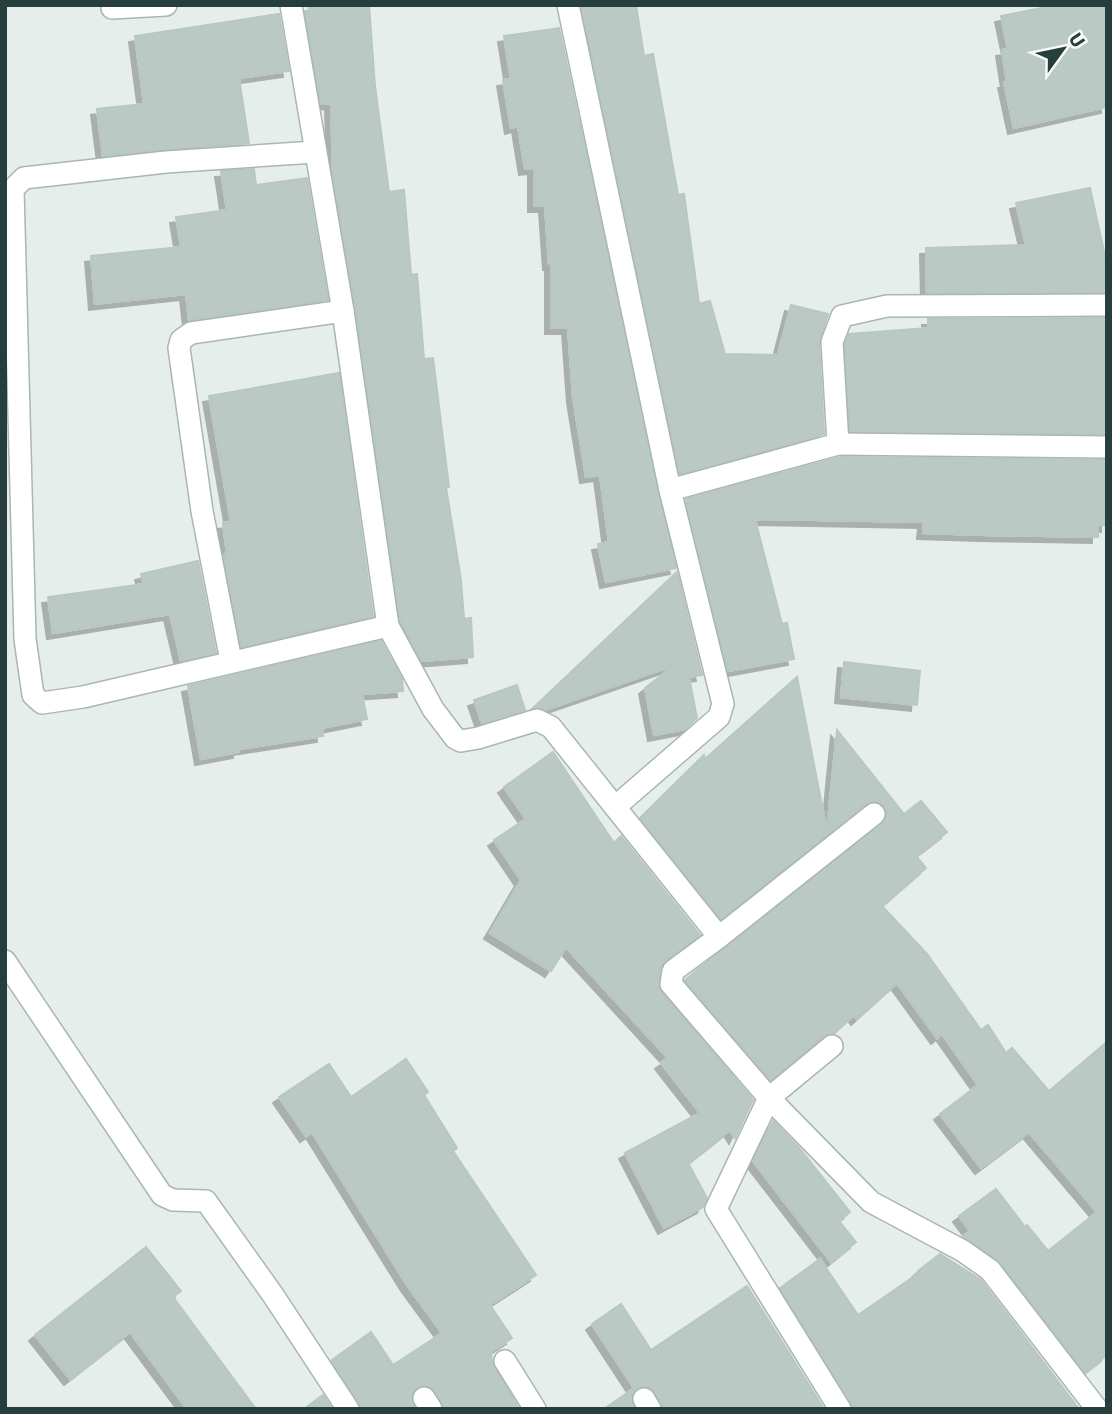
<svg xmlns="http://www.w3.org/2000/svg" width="1112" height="1414" font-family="Signika,sans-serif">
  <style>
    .building { fill: #bbc9c5; stroke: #b9c7c3; stroke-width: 2; filter: url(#shadow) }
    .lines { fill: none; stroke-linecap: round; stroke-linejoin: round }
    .minor-casing { stroke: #a9b6b3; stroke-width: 24 }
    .minor { stroke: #fff; stroke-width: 21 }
  </style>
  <defs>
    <filter id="shadow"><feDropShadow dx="-6" dy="6" stdDeviation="0" flood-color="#0004"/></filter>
  </defs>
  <rect width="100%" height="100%" fill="#e6eeeb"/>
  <!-- building -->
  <g class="building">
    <path d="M308,5H369L375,86L389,192L404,190L411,275L417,274L424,359L433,358L449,487H446L461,580L464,619L471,618L473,657L422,661L401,622L356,309L333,174L331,103L321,104L305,11H309Z"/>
    <path d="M581,5H636L644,56L653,54L678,195L684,194L699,304L710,301L725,354L778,355L791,305L828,314L819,343L824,434L680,474Z"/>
    <path d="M1057,5H1107V107L1014,128L1004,82H1007L1002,50L1008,49L1001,16Z"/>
    <path d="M279,14L289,71L239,78L249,143L103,156L97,109L144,104L135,36Z"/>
    <path d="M559,28L676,568L606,582L598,544L609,542L600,475L586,477L573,397L568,328H551V264H549L545,206H534V168L525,169L518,126L511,128L503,80L511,79L504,36Z"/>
    <path d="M254,169L256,185L307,178L328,300L189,320L186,294L95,304L91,256L181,247L176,217L227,210L221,171Z"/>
    <path d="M1090,188L1107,265V292L927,293L926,248L1026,245L1016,203Z"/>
    <path d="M1107,318V434L850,431L845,344L849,334L928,328V319Z"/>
    <path d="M339,373L373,616L242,647L224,555L227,554L223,523L231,522L209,396Z"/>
    <path d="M840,457L1107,460V526L1098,524V537L983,535L923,533L924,522L755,519L782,624L787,623L794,659L728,671L686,499Z"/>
    <path d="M198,561L216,653L181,661L170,614L53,633L48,597L144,584L141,574Z"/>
    <path d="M677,572L702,675L689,677L697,718L685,729L654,735L645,688L675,665L545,710L533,708Z"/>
    <path d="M381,641L402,679L403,691L362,694L367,719L322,728L323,736L239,749V752L201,759L188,686Z"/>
    <path d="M844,662L920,671L917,705L841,697Z"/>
    <path d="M797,677L827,831L837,730L904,814L921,801L947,832L916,856L926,868L882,906L927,954L981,1030L988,1025L1006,1053L1012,1048L1049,1091L1107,1042V1355L1085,1372L1000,1262L963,1236L970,1231L959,1216L996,1189L1025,1227L1027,1225L1048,1251L1097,1212L1029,1132L981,1168L940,1114L978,1085L942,1034L937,1038L897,983L857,1019L854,1015L834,1033L824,1036L771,1080L685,980L886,818L887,811L879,802L866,804L721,919L640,818L704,755L705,759Z"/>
    <path d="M517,685L525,710L482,723L474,700Z"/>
    <path d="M553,752L614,843L621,836L700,935L665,961L660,969L659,988L753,1100L735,1138L730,1130L688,1163L707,1198L703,1207L664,1228L625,1153L700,1113L661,1063L668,1058L566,947L551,971L490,933L521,880L494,840L526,819L504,787Z"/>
    <path d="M406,1059L428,1092L424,1095L457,1148L453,1151L536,1275L490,1305L512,1338L491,1352L492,1362L519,1409H444L435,1390L424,1385L412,1393L415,1409H361L332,1360L371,1332L393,1365L442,1333L407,1285L312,1132L306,1136L279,1097L329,1064L351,1097Z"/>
    <path d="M773,1121L800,1149L850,1212L839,1221L856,1242L831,1262L753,1161Z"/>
    <path d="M146,1247L181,1291L173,1297L256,1409H187L130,1332L70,1379L35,1335Z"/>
    <path d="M940,1254L981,1280L1079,1409H853L780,1288L820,1259L858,1315L919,1273L918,1271Z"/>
    <path d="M747,1286L824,1409H663L655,1392L644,1386L632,1393L635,1409H604L634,1388L592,1324L621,1304L651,1350Z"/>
    <path d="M323,1395L332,1409H304Z"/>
  </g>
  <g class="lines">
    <!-- minor casing -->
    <g class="minor-casing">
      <g id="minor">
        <path d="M291,5L343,311L388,626L433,709L455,738L461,741L478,738L537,720L551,727L615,807"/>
        <path d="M568,5L670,490"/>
        <path d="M112,8L166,5"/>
        <path d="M315,152L166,162L24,178L13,189L25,639L33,695L42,703L83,697L388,626"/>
        <path d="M838,444L1107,447"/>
        <path d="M231,661L202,511L179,348L181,340L191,333L343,311"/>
        <path d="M719,937L874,814"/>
        <path d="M5,961L162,1195L173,1200L206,1201L273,1295L348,1409"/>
        <path d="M832,1046L769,1098L716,1209L840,1409"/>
        <path d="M505,1361L535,1409"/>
        <path d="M424,1398L431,1409"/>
        <path d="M644,1399L650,1409"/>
        <path d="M1097,1409L990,1270L963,1251L871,1202L769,1098L671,984L673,971L719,937L615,807L719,717L723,704L670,490L838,444L832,342L842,316L887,306L1107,305"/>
      </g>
    </g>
    <!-- minor -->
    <use href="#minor" class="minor"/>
  </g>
  <!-- border -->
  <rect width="1112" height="1414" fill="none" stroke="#263f3c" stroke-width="14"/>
  <!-- north arrow -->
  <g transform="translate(1063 49) rotate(57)" stroke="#f7faf9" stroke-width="5" paint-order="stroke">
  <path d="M0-5L12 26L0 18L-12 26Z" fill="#263f3c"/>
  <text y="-10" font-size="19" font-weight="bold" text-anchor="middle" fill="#263f3c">U</text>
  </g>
</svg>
